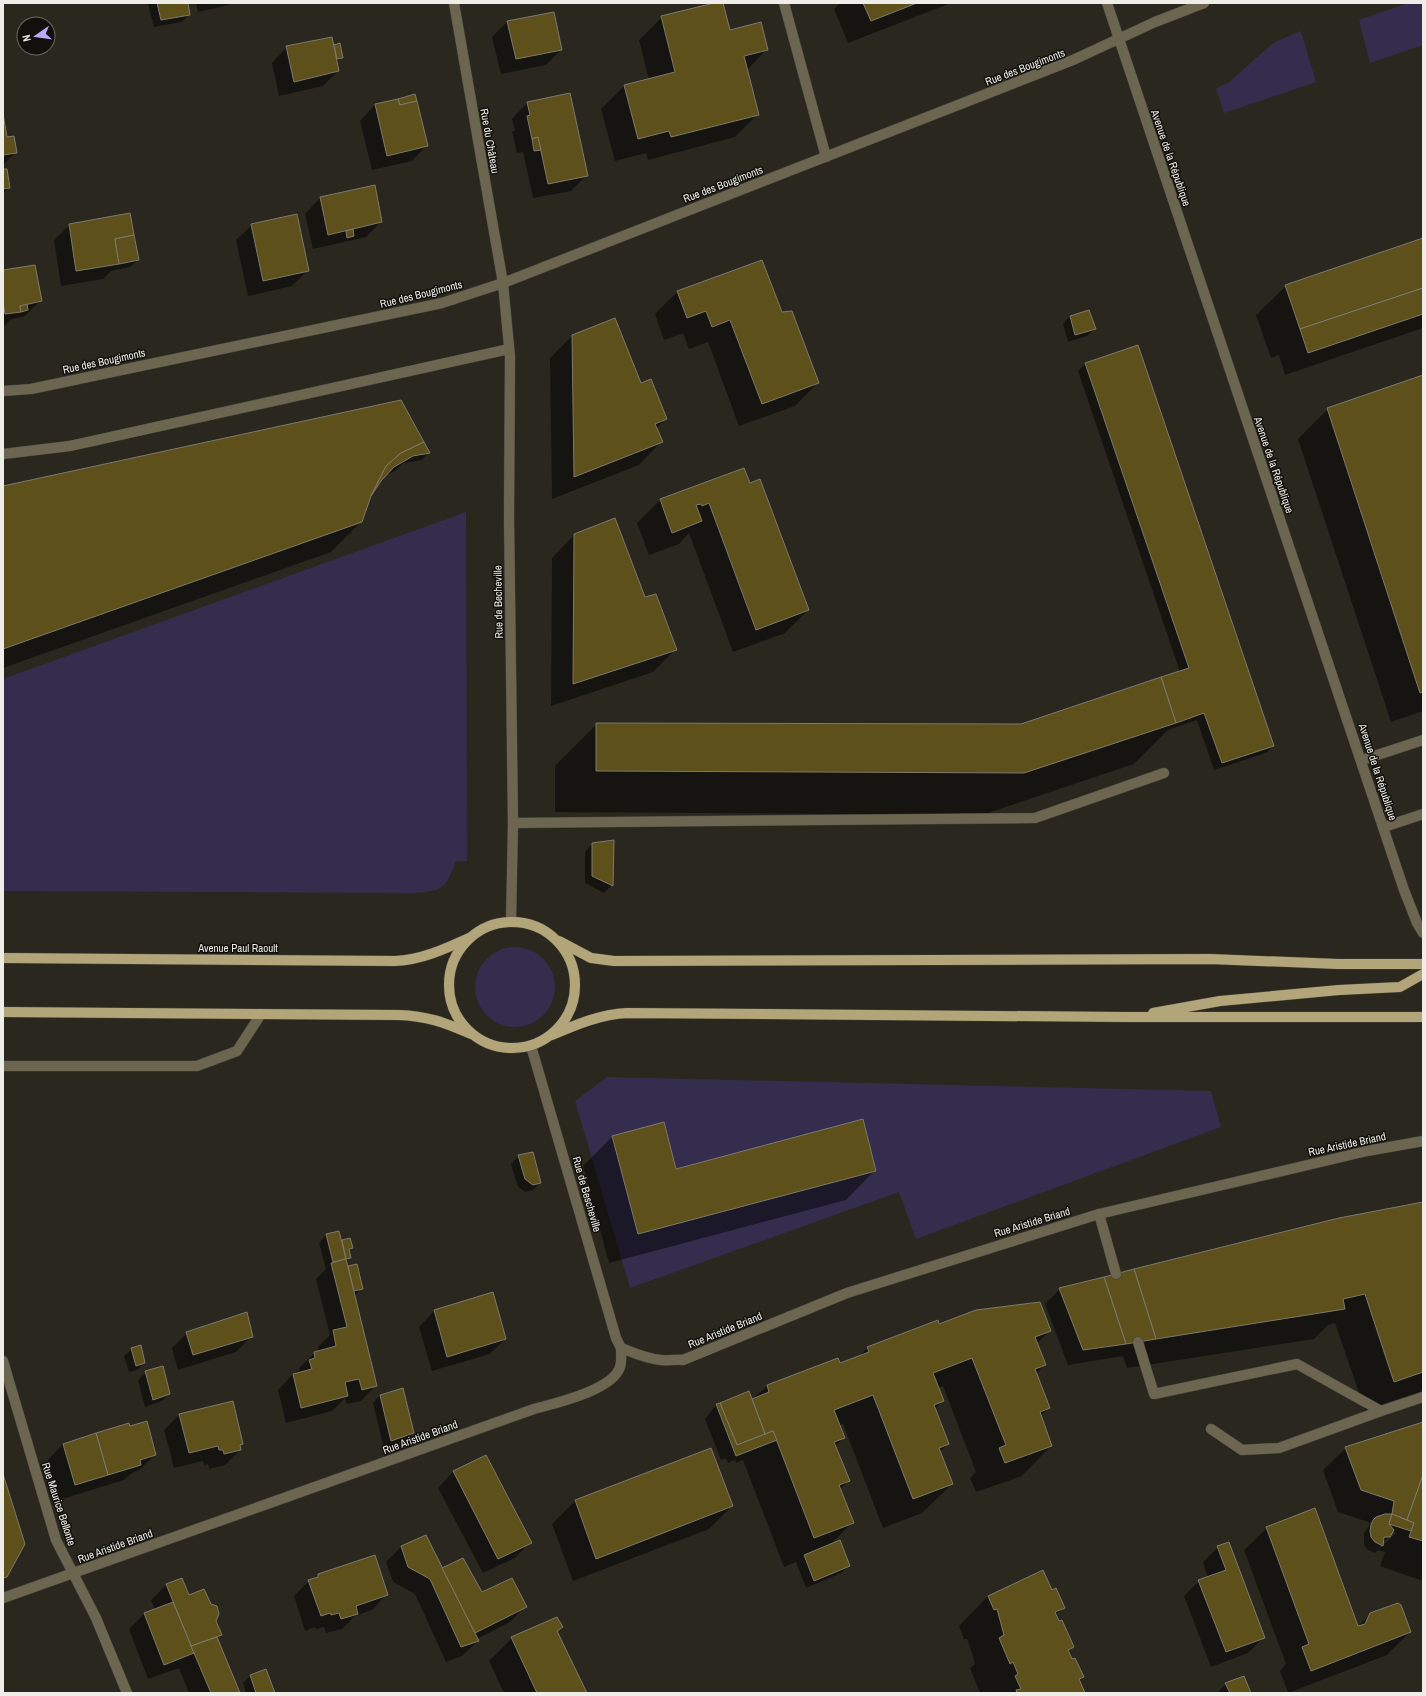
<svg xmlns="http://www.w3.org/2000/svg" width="1426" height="1696" font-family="'Archivo Narrow',sans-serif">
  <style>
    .green { fill: #342d4d }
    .shadow { fill: #0007; fill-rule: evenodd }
    .building { fill: #5d501b; stroke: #7d796e }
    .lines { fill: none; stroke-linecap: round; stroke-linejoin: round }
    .service-casing { stroke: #46433a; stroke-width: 11 }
    .minor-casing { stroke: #46433a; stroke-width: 11 }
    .primary-casing { stroke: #46433a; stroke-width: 11 }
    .service { stroke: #6c6651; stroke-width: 10 }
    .minor { stroke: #6c6651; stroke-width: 10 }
    .primary { stroke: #b1a579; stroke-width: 10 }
    .labels { text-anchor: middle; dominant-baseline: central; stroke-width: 3; stroke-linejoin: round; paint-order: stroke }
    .street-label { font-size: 11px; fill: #efede7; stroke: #11100c }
  </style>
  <rect width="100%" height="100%" fill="#2a271e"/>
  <!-- green -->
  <g class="green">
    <path d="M1408,3H1423V45L1370,63L1359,20Z"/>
    <path d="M1301,31L1316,82L1224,113L1216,88L1228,83L1273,43Z"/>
    <path d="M466,512L467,861H456C445,889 444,891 413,893L3,891V679Z"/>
    <circle cx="515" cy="987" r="40"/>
    <path d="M607,1077L1211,1091L1221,1127L916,1239L899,1192L630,1288L575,1101Z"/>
  </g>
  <!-- shadow -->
  <g class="shadow">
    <path d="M148,3H187L189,14L182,22L154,27Z"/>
    <path d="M196,3H231L228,5L198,12Z"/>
    <path d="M718,3H722L729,31L767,49L747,70L758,114L735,137L648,160L646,153L615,161L601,109L624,86L649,80L639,40L662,17Z"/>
    <path d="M840,3H951L848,43L834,9Z"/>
    <path d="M507,22L561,50L546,65L501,74L492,37Z"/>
    <path d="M339,44L342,57L336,63L338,71L323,86L279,96L272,63L287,47H333Z"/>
    <path d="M570,94L587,175L571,191L533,198L523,152L517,153L512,132L515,130L512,119L527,103Z"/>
    <path d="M375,105L427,145L412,161L372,170L360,121Z"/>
    <path d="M3,119L7,138L16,152L3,165Z"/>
    <path d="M3,170L9,187L3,194Z"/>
    <path d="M374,186L381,222L366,237L313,249L305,214L320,198Z"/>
    <path d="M70,225L138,260L130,267L111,271L103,279L61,286L54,240Z"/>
    <path d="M252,225L307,271L292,286L248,296L236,240Z"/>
    <path d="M1423,239V328L1285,375L1279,355L1271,358L1256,315L1286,286Z"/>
    <path d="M3,271L41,300L25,316L12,319L3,327Z"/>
    <path d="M677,292L781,313L818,383L795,406L739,426L708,342L689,349L683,333L664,340L655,314Z"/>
    <path d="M1070,316L1095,329L1087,336L1068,342L1063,324Z"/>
    <path d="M572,336L640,384L666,418L656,429L661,442L639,465L552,499L550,358Z"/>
    <path d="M1086,363L1273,746L1266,753L1214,770L1197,720L1168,730L1134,764L982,815L555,812V766L597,724L1021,725L1180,672L1078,371Z"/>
    <path d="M1423,376V711L1391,722L1298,439L1328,409Z"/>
    <path d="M429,452L422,460L404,463L393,472L384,476L370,495L361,522L331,552L3,668V487Z"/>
    <path d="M743,469L808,610L785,633L733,652L689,533L679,544L649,555L637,523L660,500Z"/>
    <path d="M574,535L644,598L676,649L653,672L551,706L552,558Z"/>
    <path d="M613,841L612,885L604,893L585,883V852L592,844Z"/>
    <path d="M612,1137L675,1170H875L846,1200L609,1263L583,1166Z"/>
    <path d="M519,1156L540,1183L533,1190L525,1192L518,1187L511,1164Z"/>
    <path d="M1423,1203V1391L1365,1410L1335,1323L1328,1325L1314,1339L1127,1368L1123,1356L1068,1365L1045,1304L1060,1289Z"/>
    <path d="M326,1235L341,1242L350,1240L352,1247L348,1251L350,1258L346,1262L347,1267L356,1265L362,1288L354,1296L376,1385L361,1401L347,1404L345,1398L332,1411L286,1423L278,1390L293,1374L300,1370L299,1368L315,1353L319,1351L318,1347L330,1335L316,1279L326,1269L319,1243Z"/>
    <path d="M434,1311L505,1339L490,1354L432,1371L419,1327Z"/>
    <path d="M938,1322L939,1325L1050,1331L1036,1344L1044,1365L1036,1374L1049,1408L1040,1416L1051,1446L1022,1476L976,1492L970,1478L976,1472L943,1386L938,1388L943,1400L935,1409L948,1444L939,1452L952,1484L922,1513L883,1528L843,1424L839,1425L844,1438L835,1446L848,1481L840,1490L852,1523L829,1546L849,1566L841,1573L806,1588L796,1562L784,1567L743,1460L736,1463L735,1460L728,1463L726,1458L721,1460L705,1419L716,1405L748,1393L751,1400L767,1386L858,1358L867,1348Z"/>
    <path d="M187,1333L252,1336L236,1352L178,1370L172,1348Z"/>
    <path d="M132,1349L144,1363L137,1370L129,1372L124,1356Z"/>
    <path d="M146,1372L169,1394L162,1401L145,1407L138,1380Z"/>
    <path d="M402,1389L413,1433L406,1440L384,1448L373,1403L380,1395Z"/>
    <path d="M179,1415L242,1444L240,1446V1450L225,1465L209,1469L208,1464L204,1465L203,1461L174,1468L164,1430Z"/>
    <path d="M1423,1423V1581L1380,1566L1385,1552L1378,1550L1375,1553L1368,1550L1364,1545V1533L1371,1523L1338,1512L1323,1470L1346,1448ZM1394,1531L1396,1533L1380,1548L1379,1547Z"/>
    <path d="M63,1444L155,1455L139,1470L132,1473L124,1480L59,1500L48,1460Z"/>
    <path d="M711,1449L732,1506L709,1529L573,1581L552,1524L575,1501Z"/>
    <path d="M486,1456L530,1542L515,1558L483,1573L438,1488L453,1472Z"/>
    <path d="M1267,1528L1357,1627L1371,1614L1410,1632L1387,1655L1288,1693L1280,1671L1286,1664L1244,1550Z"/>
    <path d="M401,1547L482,1593L525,1607L510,1622L477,1639L478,1641L462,1656L446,1662L415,1594L393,1582L386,1562Z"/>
    <path d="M1218,1547L1264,1637L1248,1653L1211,1667L1184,1596L1199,1581L1208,1578L1203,1562Z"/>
    <path d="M318,1575L387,1594L372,1610L355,1616L342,1629L326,1633L324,1627L316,1629L315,1627L305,1631L294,1596L309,1581L314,1579Z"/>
    <path d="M182,1579L189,1596L221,1634L217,1639L239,1693H189L179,1668L148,1679L129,1629L144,1614L155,1610L151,1600L166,1585Z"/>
    <path d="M1051,1591L1064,1607L1056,1615L1073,1646L1068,1652L1083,1677L1078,1681L1084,1693H985L984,1691L980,1693L970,1668L975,1664L971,1650L967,1639H964L959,1626L988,1596Z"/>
    <path d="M561,1627L556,1632L586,1693H504L489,1661L512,1638Z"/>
    <path d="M266,1670L274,1693H246L243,1683L250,1676Z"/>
    <path d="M1226,1684L1250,1693H1219V1691Z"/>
  </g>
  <!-- building -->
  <g class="building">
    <path d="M157,3H188L190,15L161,20Z"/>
    <path d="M714,3H723L730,30L761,22L768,50L744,56L759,115L671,137L669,131L638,139L624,85L675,72L661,16Z"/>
    <path d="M863,3H917L871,21Z"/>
    <path d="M554,12L562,50L516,59L507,21Z"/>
    <path d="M332,37L339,71L294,82L286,46Z"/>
    <path d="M340,43L343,58L337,59L334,45Z"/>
    <path d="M570,93L588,176L548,184L538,137L532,139L527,116L530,115L527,102Z"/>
    <path d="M415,94L417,101L400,105L398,99Z"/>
    <path d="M398,99L400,105L417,101L428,146L387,156L375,104Z"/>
    <path d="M3,114L7,137L14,136L17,153L3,155Z"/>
    <path d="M538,137L541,150L534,151L532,139Z"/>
    <path d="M3,169H7L10,188L3,189Z"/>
    <path d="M375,185L382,222L328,235L320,197Z"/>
    <path d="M130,213L134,235L115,239L119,264L76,271L69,224Z"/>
    <path d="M297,214L309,271L263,281L251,224Z"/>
    <path d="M353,229L354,236L347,238L346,231Z"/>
    <path d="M134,235L139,260L119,264L115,239Z"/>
    <path d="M1423,238V288L1300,329L1285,285Z"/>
    <path d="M762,260L782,312L792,311L819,383L762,404L730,320L712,327L706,311L687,318L677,291Z"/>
    <path d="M35,265L42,301L20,306L21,312L5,314L3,302V270Z"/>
    <path d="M1423,288V314L1308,353L1300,329Z"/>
    <path d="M27,304L28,310L21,312L20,306Z"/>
    <path d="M1089,310L1096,329L1075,335L1070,316Z"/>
    <path d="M615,318L641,383L651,379L667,419L655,424L663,442L574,477L572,335Z"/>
    <path d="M1138,345L1274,746L1222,763L1204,713L1176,723L1161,677L1189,668L1085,363Z"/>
    <path d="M1423,375V692L1420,693L1327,408Z"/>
    <path d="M401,400L424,442L401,453L386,466L371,496L362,522L3,649V486Z"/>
    <path d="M424,442L430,453L413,456L394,467L381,481L371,496L386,466L401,453Z"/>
    <path d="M744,468L750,483L760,479L809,610L756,630L709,503L702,506L701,504L696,505L702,521L672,533L660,499Z"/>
    <path d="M615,518L645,597L656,594L677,650L573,684L574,534Z"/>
    <path d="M1161,677L1176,723L1024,773L596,771V723L1021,724Z"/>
    <path d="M614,840L613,886L592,876V843Z"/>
    <path d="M863,1119L876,1171L638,1234L612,1136L664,1122L676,1169Z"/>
    <path d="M533,1152L541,1183L533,1185L525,1179L518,1155Z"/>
    <path d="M1423,1202V1372L1394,1382L1365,1294L1343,1299L1345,1309L1156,1339L1134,1269L1339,1218Z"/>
    <path d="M339,1231L346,1259L333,1262L326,1234Z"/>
    <path d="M350,1238L353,1248L349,1249L351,1258L346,1259L342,1240Z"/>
    <path d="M346,1259L377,1386L362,1390L359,1379L345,1382L348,1396L301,1408L293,1374L312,1369L309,1360L315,1358L314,1352L336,1346L333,1330L347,1327L331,1263Z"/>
    <path d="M357,1264L363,1289L354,1291L348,1266Z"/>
    <path d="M1134,1269L1156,1339L1126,1344L1104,1277Z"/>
    <path d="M1104,1277L1126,1344L1083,1350L1059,1288Z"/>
    <path d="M493,1292L506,1339L447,1357L434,1310Z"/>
    <path d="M1040,1302L1051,1331L1035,1337L1046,1365L1035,1369L1050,1408L1040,1412L1052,1446L1005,1463L999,1448L1006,1445L972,1358L933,1373L944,1401L934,1405L949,1444L939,1448L953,1484L913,1499L873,1395L834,1410L845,1438L834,1442L850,1481L839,1485L854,1523L814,1538L773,1431L765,1434L752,1399L769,1392L767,1385L838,1358L840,1363L869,1352L867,1347L938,1320L939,1324L976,1310Z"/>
    <path d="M247,1312L253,1337L193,1355L186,1332Z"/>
    <path d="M141,1345L145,1363L136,1366L131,1348Z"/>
    <path d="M163,1366L170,1394L153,1400L145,1371Z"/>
    <path d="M403,1388L414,1433L391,1441L380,1395Z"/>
    <path d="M749,1391L765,1434L737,1445L720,1403Z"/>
    <path d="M233,1401L243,1444L240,1445L241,1450L224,1454L223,1450H219L218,1446L189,1453L179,1414Z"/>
    <path d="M720,1403L737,1445L773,1431L777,1440L736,1456L716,1404Z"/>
    <path d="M147,1421L156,1455L140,1460L141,1465L108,1475L96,1433L129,1423L130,1426Z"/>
    <path d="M1423,1422V1475L1407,1520L1392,1514L1394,1501L1361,1490L1345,1447Z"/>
    <path d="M96,1433L108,1475L75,1485L63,1444Z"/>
    <path d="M711,1448L733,1506L596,1559L575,1500Z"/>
    <path d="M486,1455L532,1543L498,1559L453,1471Z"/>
    <path d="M3,1474L25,1544L7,1577L3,1578Z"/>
    <path d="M1423,1475V1541L1409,1537L1414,1523L1407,1520Z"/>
    <path d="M1315,1508L1358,1626L1365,1624L1370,1613L1398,1603L1401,1605L1411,1632L1311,1671L1302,1647L1309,1644L1266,1527Z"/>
    <path d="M1385,1514H1392L1389,1524L1394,1530L1390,1537H1384L1383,1546L1375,1542L1371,1537L1370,1531L1371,1525L1373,1520L1376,1517Z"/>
    <path d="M1392,1514L1414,1523L1411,1531L1389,1524Z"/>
    <path d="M426,1535L479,1641L461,1647L430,1579L408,1567L401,1546Z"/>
    <path d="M840,1540L850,1566L814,1581L804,1555Z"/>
    <path d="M1229,1542L1265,1638L1226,1652L1198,1580L1226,1570L1217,1546Z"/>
    <path d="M375,1555L388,1595L356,1606L358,1614L341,1619L339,1613L331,1615L330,1613L321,1616L308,1580L318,1577V1574Z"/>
    <path d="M463,1558L482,1592L512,1578L527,1607L475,1633L442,1568Z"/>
    <path d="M1043,1570L1052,1590L1056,1588L1065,1608L1055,1612L1059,1621L1062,1620L1074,1647L1068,1650L1072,1659L1075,1658L1084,1677L1079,1679L1085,1693H1017L1016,1690L1021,1689L1015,1676L1018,1674L1013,1662L1010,1664L999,1638L1004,1635L1000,1620L997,1609L994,1610L988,1596Z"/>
    <path d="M182,1578L189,1595L204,1589L211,1604L217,1606L219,1614L216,1621L222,1635L191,1646L166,1584Z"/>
    <path d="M173,1602L194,1653L164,1665L144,1613Z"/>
    <path d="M557,1617L563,1627L557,1631L587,1693H537L511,1637Z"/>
    <path d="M217,1637L240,1693H211L194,1653L191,1646Z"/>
    <path d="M266,1669L275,1693H256L250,1675Z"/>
    <path d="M1244,1676L1251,1693H1230L1225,1683Z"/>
  </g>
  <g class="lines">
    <!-- service casing -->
    <g class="service-casing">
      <g id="service">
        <path d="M784,3L826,157"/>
        <path d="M1362,760L1423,740"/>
        <path d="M513,823L1035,818L1164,773"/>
        <path d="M1384,827L1423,814"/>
        <path d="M1099,1214L1116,1274"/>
        <path d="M1138,1342L1154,1394L1297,1364L1381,1411L1423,1397"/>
        <path d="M1211,1429L1242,1450L1279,1448L1381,1411"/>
      </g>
    </g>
    <!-- minor casing -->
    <g class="minor-casing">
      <g id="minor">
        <path d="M454,3L503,283L510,357L509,517L513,823L511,921"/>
        <path d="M1107,3L1404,890L1417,923L1423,933"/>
        <path d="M3,391L31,389L442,303L503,283L1073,60L1155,22L1204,3"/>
        <path d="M3,454L70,446L509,349"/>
        <path d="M531,1046L616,1338L621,1348"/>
        <path d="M3,1066H197L237,1051L261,1014"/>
        <path d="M621,1348C634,1353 647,1359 661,1360C668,1361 676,1359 683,1360L847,1293L1099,1214L1367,1151L1423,1141"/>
        <path d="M3,1361L56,1540L96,1618L127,1693"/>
        <path d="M3,1598L534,1409C556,1403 613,1390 620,1367C622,1361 621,1354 621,1348"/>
      </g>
    </g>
    <!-- primary casing -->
    <g class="primary-casing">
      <g id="primary">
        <circle cx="512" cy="985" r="63"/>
        <path d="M559,941L591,958L614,961L1210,959L1338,964H1423"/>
        <path d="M3,958L395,961C421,960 445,949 469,938"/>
        <path d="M3,1012L398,1015C427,1016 444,1022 471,1034"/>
        <path d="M1153,1013L1220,1001L1339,990L1400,987L1423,974"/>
        <path d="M552,1035C575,1025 601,1014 627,1013L1125,1017H1423"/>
      </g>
    </g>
    <!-- service -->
    <use href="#service" class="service"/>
    <!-- minor -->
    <use href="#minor" class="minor"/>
    <!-- primary -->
    <use href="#primary" class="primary"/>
  </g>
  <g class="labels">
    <!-- street labels -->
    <g class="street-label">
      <text transform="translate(1025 67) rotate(-21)">Rue des Bougimonts</text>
      <text transform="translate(490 141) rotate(80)">Rue du Château</text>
      <text transform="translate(1171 158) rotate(71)">Avenue de la République</text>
      <text transform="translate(723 184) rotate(-21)">Rue des Bougimonts</text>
      <text transform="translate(421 294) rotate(-14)">Rue des Bougimonts</text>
      <text transform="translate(104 361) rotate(-12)">Rue des Bougimonts</text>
      <text transform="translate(1274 465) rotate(71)">Avenue de la République</text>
      <text transform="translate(498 602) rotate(-91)">Rue de Becheville</text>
      <text transform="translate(1378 772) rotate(72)">Avenue de la République</text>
      <text x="238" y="948">Avenue Paul Raoult</text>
      <text transform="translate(1347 1144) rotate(-12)">Rue Aristide Briand</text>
      <text transform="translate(587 1194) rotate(74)">Rue de Bescheville</text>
      <text transform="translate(1032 1222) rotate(-17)">Rue Aristide Briand</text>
      <text transform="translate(725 1330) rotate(-22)">Rue Aristide Briand</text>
      <text transform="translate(420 1437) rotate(-20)">Rue Aristide Briand</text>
      <text transform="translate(59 1504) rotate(72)">Rue Maurice Bellonte</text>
      <text transform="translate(115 1546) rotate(-20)">Rue Aristide Briand</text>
    </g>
  </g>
  <!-- border -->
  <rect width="1426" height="1696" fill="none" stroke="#efede7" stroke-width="8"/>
  <!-- north arrow -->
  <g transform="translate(36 36) rotate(257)"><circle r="19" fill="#11100c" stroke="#6a6864"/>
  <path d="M0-3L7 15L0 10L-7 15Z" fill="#b9abf7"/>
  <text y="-6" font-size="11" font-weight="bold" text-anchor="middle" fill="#efede7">N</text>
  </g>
</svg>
